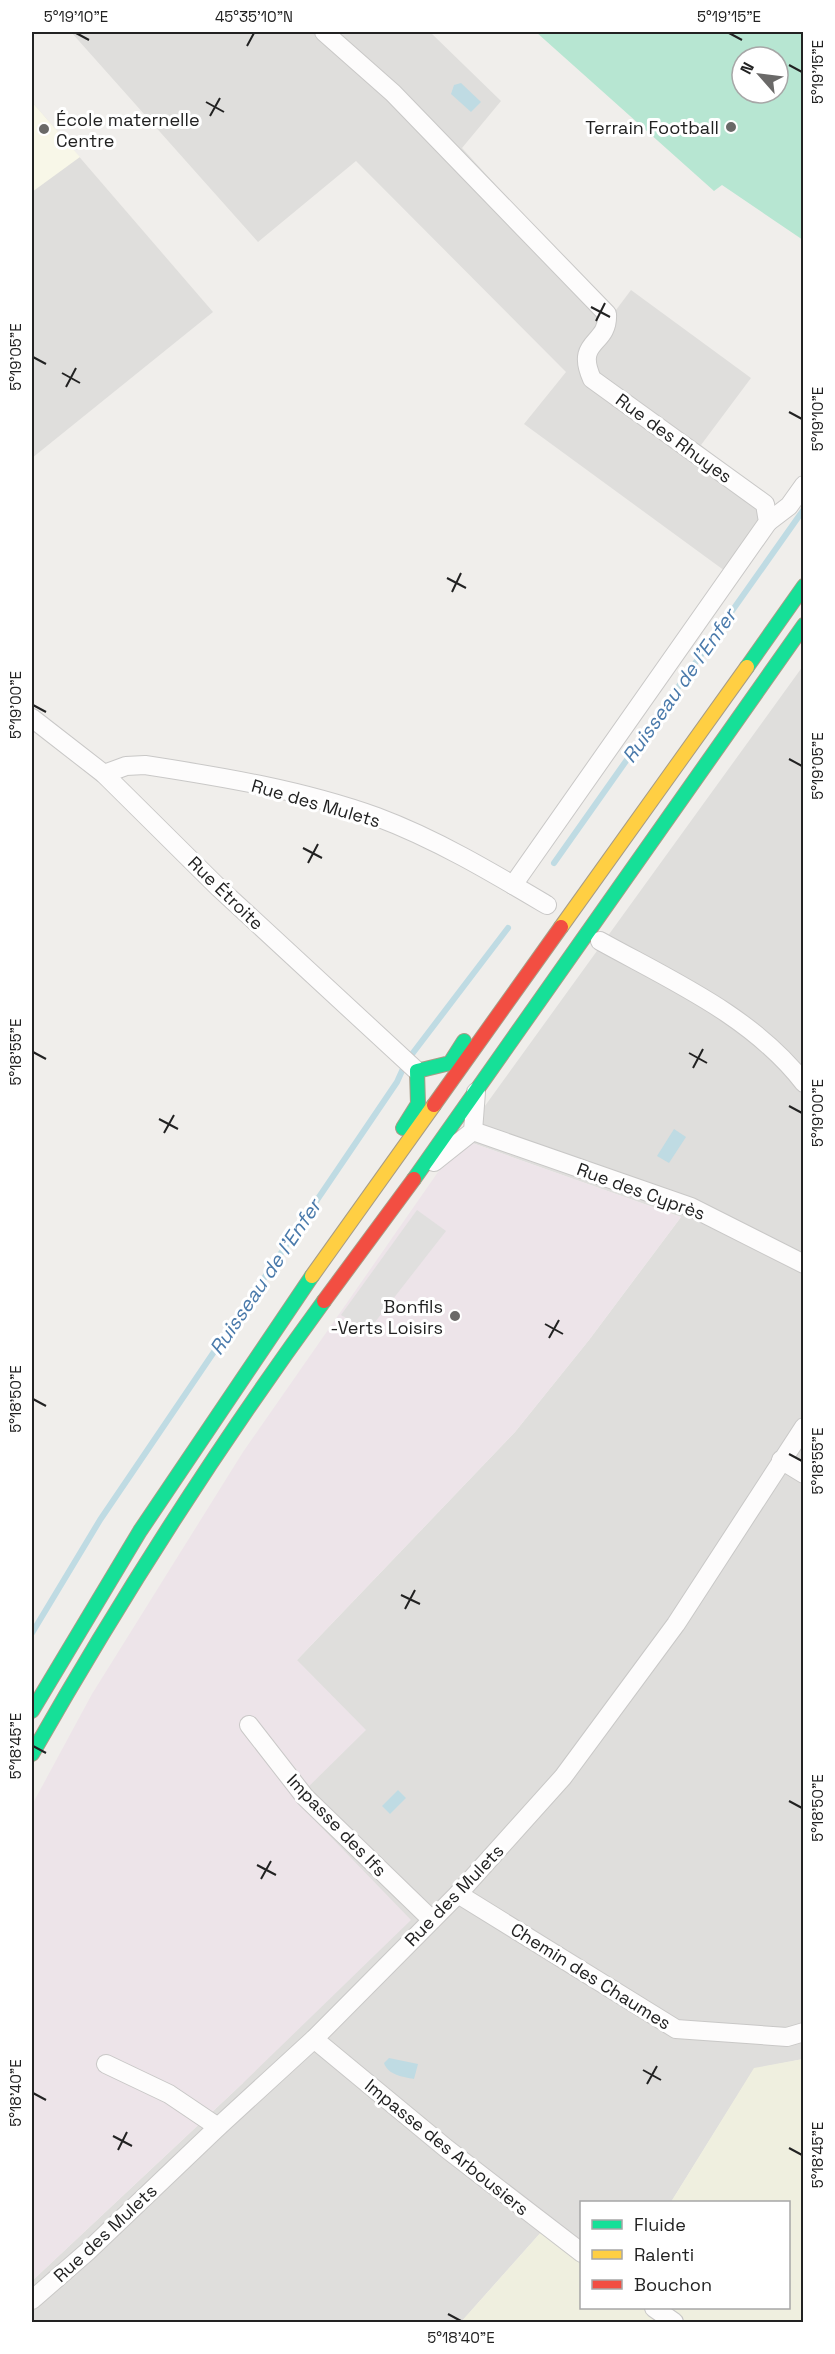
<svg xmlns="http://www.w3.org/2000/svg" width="835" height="2354" font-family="'Space Grotesk',sans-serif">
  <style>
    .residential { fill: #dfdedc }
    .industrial { fill: #ede4e9 }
    .education { fill: #f8f7e8 }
    .farmland { fill: #efefdf }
    .pitch { fill: #b7e6d2; fill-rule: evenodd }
    .parking { fill: #e0dfde }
    .water { fill: #bfdbe3 }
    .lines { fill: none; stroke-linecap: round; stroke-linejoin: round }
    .stream { stroke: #bfdbe3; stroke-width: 6 }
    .street-casing { stroke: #c9c8c7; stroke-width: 20 }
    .fast-casing { stroke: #a79c86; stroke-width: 16 }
    .slow-casing { stroke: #a79c86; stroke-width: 16 }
    .jam-casing { stroke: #a79c86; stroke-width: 16 }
    .street { stroke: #fdfcfc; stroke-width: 18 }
    .fast { stroke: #16e098; stroke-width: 14 }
    .slow { stroke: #ffcf43; stroke-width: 14 }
    .jam { stroke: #f24e42; stroke-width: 14 }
    .ticks { fill: none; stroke: #222; stroke-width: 2 }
    .poi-dot { fill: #6a6968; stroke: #fff; stroke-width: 2 }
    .labels { text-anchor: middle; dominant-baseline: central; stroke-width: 6; stroke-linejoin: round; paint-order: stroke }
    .poi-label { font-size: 18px; fill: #222; stroke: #fff; text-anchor: end }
    .street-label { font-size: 18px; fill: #222; stroke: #fff }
    .water-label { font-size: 20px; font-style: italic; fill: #4a7aab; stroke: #fff }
    .neatline { fill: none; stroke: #222; stroke-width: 2 }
    .ticks-label { font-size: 15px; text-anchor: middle; fill: #222 }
  </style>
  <rect width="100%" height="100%" fill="#f0eeeb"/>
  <!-- residential -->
  <g class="residential">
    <path d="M71,32H430L501,101L462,148L613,314L631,290L751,378L701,445L771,500L725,571L524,424L566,372L356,161L258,242Z"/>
    <path d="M32,102L213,312L32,458Z"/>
    <path d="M803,666V2059L754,2069L671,2202H582L581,2244L551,2221L461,2322H32V2281L243,2083L295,1799L297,1660L515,1432L589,1340L681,1217L461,1139Z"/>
  </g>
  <!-- industrial -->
  <path class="industrial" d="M461,1139L681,1217L589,1340L515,1432L297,1660L366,1730L295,1800L411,1920L243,2083L32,2281V1805L92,1694L243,1452Z"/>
  <!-- education -->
  <path class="education" d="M32,102L80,157L32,192Z"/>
  <!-- farmland -->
  <path class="farmland" d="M803,2059V2322H461L551,2221L581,2244L582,2308H788V2202H671L754,2068Z"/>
  <!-- pitch -->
  <path class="pitch" d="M536,32H803V240L722,185L714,191ZM742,57H778V93H742Z"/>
  <!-- parking -->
  <path class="parking" d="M417,1210L446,1231L368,1331L341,1315Z"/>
  <!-- water -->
  <g class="water">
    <path d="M461,83L481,102L471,112L451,94L454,85Z"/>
    <path d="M674,1129L686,1137L669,1163L657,1156Z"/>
    <path d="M398,1790L406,1798L390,1814L382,1806Z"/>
    <path d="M389,2058L418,2064L414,2079C403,2077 388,2075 384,2063Z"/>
  </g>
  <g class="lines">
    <!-- stream -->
    <g class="stream">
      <path d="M554,863L804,509"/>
      <path d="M32,1633L100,1520L397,1082L406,1062L508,928"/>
    </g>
    <!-- street casing -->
    <g class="street-casing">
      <g id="street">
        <path d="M324,32L393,93L607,314C609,346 574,339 592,379L765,504L768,522L513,885"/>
        <path d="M768,522L789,506L804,485"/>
        <path d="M32,718L104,774L219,888L417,1071"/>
        <path d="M104,774L126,766L145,765C223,777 302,790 377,817C436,839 493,873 547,905"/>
        <path d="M600,941C672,981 752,1016 804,1083"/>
        <path d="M473,1131L691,1207L804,1264"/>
        <path d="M434,1162L473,1131L476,1092"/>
        <path d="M781,1460L804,1474"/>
        <path d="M249,1725L305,1797L432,1920"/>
        <path d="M458,1894L676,2029L787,2037L804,2032"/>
        <path d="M314,2039L447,2149L582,2253"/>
        <path d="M106,2064L169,2094L218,2127"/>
        <path d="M32,2300L87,2252L218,2127L314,2039L458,1894L563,1777L676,1624L804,1427"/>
        <path d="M654,2308L674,2322"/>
      </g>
    </g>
    <!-- fast casing -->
    <g class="fast-casing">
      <g id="fast">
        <path d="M747,667L804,586"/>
        <path d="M403,1128L418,1104L417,1071L450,1063L464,1041"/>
        <path d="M414,1179L804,625"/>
        <path d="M32,1711L140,1531L312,1276"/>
        <path d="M32,1754C121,1598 218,1446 324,1301"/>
      </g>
    </g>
    <!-- slow casing -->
    <g class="slow-casing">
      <g id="slow">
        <path d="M561,927L747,667"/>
        <path d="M312,1276L434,1105"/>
      </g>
    </g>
    <!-- jam casing -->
    <g class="jam-casing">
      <g id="jam">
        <path d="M434,1105L561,927"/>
        <path d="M324,1301L414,1179"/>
      </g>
    </g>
    <!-- street -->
    <use href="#street" class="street"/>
    <!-- fast -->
    <use href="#fast" class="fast"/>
    <!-- slow -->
    <use href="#slow" class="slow"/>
    <!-- jam -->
    <use href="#jam" class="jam"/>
  </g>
  <!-- ticks -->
  <path class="ticks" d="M76,33L89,40M729,33L742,40M247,46L254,33M789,65L802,72M206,102L224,112M210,116L220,98M591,307L610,317M596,321L605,303M33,357L46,364M62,373L80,383M66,387L76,368M789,412L802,419M447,578L466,588M452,592L461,573M33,705L46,712M789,759L802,766M303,848L322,858M308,863L318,844M33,1052L46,1059M689,1053L707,1063M693,1068L703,1049M789,1106L802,1113M159,1119L178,1129M164,1133L174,1115M545,1324L563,1334M549,1338L559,1320M33,1399L46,1406M789,1454L802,1461M401,1595L420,1604M405,1609L415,1590M33,1746L46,1753M789,1801L802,1808M257,1865L276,1875M261,1879L271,1861M643,2070L661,2080M647,2084L657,2066M33,2093L46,2100M113,2136L132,2146M789,2148L802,2155M118,2150L127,2132M448,2314L461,2321"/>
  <!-- markers -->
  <g class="poi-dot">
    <circle cx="731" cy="127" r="6"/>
    <circle cx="44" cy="129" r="6"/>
    <circle cx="455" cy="1316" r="6"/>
  </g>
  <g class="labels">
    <!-- poi labels -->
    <g class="poi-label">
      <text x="56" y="119" text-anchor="start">École maternelle<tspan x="56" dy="21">Centre</tspan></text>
      <text x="719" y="127">Terrain Football</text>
      <text x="443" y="1306">Bonfils<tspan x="443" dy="21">-Verts Loisirs</tspan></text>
    </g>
    <!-- street labels -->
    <g class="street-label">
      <text transform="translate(674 438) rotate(36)">Rue des Rhuyes</text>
      <text transform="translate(316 803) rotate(16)">Rue des Mulets</text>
      <text transform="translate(226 893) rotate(44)">Rue Étroite</text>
      <text transform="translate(641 1191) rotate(20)">Rue des Cyprès</text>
      <text transform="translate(337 1825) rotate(46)">Impasse des Ifs</text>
      <text transform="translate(454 1895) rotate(-46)">Rue des Mulets</text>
      <text transform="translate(591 1976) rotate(32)">Chemin des Chaumes</text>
      <text transform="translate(447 2147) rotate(39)">Impasse des Arbousiers</text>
      <text transform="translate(105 2233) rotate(-43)">Rue des Mulets</text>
    </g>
    <!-- water labels -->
    <g class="water-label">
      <text transform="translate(679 686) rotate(-55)">Ruisseau de l'Enfer</text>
      <text transform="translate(265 1277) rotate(-56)">Ruisseau de l'Enfer</text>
    </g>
  </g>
  <!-- border -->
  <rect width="835" height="2354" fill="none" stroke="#ffffff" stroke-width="66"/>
  <!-- legend -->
  <rect x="580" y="2201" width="210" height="108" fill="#ffffff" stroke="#a7a7a7" stroke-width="1.5"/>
  <rect x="592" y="2220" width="30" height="9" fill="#16e098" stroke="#a7a7a7" stroke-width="1.5"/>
  <text x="634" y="2231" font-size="18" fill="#222222">Fluide</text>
  <rect x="592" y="2250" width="30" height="9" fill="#ffcf43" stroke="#a7a7a7" stroke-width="1.5"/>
  <text x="634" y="2261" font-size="18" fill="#222222">Ralenti</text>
  <rect x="592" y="2280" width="30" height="9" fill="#f24e42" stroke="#a7a7a7" stroke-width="1.5"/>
  <text x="634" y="2291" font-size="18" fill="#222222">Bouchon</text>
  <!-- north arrow -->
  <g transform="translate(760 75) rotate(298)"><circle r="28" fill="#ffffff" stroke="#a7a7a7" stroke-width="1.5"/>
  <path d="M0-4.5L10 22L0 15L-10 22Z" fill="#6a6968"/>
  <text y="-9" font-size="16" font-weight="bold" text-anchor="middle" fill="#222222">N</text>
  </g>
  <rect x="33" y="33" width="769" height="2288" class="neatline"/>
  <g class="ticks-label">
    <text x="76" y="22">5°19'10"E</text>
    <text x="254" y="22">45°35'10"N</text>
    <text x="729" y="22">5°19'15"E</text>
    <text transform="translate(818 72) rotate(-90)" y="5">5°19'15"E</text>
    <text transform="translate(16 357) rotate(-90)" y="5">5°19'05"E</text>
    <text transform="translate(818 419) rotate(-90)" y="5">5°19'10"E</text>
    <text transform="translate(16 705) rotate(-90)" y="5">5°19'00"E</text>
    <text transform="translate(818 766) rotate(-90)" y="5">5°19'05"E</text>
    <text transform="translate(16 1052) rotate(-90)" y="5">5°18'55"E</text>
    <text transform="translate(818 1113) rotate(-90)" y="5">5°19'00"E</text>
    <text transform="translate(16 1399) rotate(-90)" y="5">5°18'50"E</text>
    <text transform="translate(818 1461) rotate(-90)" y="5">5°18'55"E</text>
    <text transform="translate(16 1746) rotate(-90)" y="5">5°18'45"E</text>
    <text transform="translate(818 1808) rotate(-90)" y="5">5°18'50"E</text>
    <text transform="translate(16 2093) rotate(-90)" y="5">5°18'40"E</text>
    <text transform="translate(818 2155) rotate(-90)" y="5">5°18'45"E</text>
    <text x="461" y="2343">5°18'40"E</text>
  </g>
</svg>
